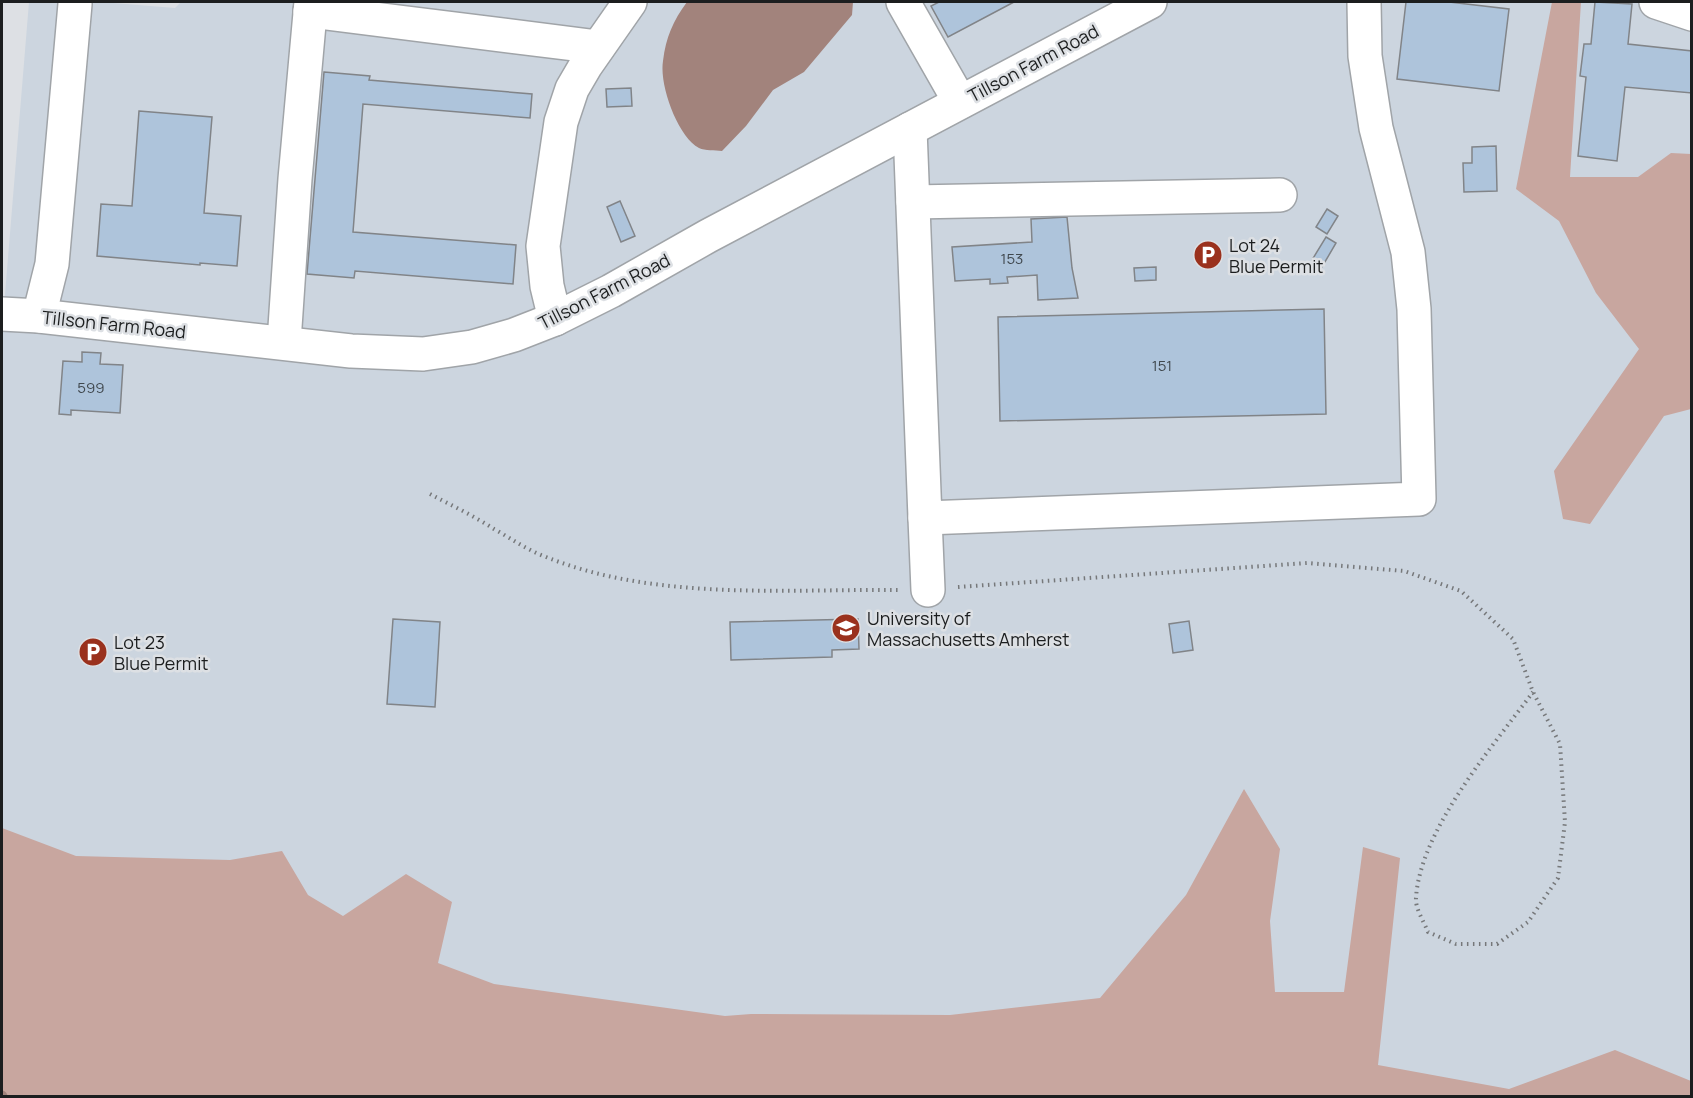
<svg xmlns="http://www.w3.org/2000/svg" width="1693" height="1098" font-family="Manrope,sans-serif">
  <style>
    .built { fill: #ccd5df }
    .forest { fill: #c8a69f }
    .water { fill: #a2837c }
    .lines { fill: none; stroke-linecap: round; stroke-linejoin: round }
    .stream { stroke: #a2837c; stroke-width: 9 }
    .building { fill: #aec4db; stroke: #818488; stroke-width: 1.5 }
    .minor-casing { stroke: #a0a4a8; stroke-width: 36 }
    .path { stroke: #76787a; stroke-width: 4; stroke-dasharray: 1.5 4.5; stroke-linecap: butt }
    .minor { stroke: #fff; stroke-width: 33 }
    .labels { text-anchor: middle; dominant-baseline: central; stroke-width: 5; stroke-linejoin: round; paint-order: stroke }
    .number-label { font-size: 15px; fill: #40484e }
    .street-label { font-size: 18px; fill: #1c1e1f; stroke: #dde0e4 }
    .poi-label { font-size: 18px; fill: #1c1e1f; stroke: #dde0e4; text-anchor: start }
  </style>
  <rect width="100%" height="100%" fill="#dde0e4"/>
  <!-- built -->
  <path class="built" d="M29,2H101L175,8L181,2H1691V1096H203L2,925V331Z"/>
  <!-- forest -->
  <g class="forest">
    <path d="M1552,2H1581L1570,177H1638L1671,153L1691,154V409L1664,416L1590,524L1563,519L1554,471L1639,349L1596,293L1559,221L1516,189Z"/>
    <path d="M1244,789L1280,849L1270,921L1275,992H1344L1363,847L1400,858L1378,1065L1509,1089L1615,1050L1691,1081V1096H2V828L76,856L230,860L282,851L308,895L343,916L406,874L452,902L438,963L494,984L725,1016L751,1014L950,1015L1100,998L1186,895Z"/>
  </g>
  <!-- water -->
  <path class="water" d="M687,2H853L852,15L804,72L773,90L746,126L722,151C715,150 705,151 699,148C678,137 659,85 663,61C666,37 673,21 687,2Z"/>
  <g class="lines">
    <!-- stream -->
    <path class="stream" d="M2,1095L3,1096"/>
  </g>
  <!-- building -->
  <g class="building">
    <path d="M939,2H1014L948,37L931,6Z"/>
    <path d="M1406,2H1449L1509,9L1499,91L1397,79Z"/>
    <path d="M1595,2L1632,4L1628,44L1692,51V93L1625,87L1617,161L1578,156L1586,77L1580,76L1584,44H1591Z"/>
    <path d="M324,72L370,76L369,80L532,94L530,118L363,104L353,232L516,245L513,284L355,271L354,278L307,274Z"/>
    <path d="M631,88L632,106L607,107L606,89Z"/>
    <path d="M139,111L212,117L204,213L241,216L237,266L200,263V265L97,256L101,204L132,206Z"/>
    <path d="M1496,146L1497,191L1464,192L1463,163H1472V147Z"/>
    <path d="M620,201L635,236L621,242L607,207Z"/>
    <path d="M1327,209L1338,216L1327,234L1316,227Z"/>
    <path d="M1067,217L1072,268L1078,298L1038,300L1037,275L1007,277L1008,283L990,284V279L955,281L952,247L1032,242L1031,219Z"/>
    <path d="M1326,237L1336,243L1322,267L1312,260Z"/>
    <path d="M1156,267V280L1135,281L1134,268Z"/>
    <path d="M1324,309L1326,414L1000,421L998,317Z"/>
    <path d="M82,352L101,353L100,364L123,365L120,413L71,410V415L59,414L63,361L82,362Z"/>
    <path d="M393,619L440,622L435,707L387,704Z"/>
    <path d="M858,619L859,649L832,650V657L731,660L730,622Z"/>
    <path d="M1189,621L1193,650L1173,653L1169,624Z"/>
  </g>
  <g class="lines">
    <!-- minor casing -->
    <g class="minor-casing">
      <g id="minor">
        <path d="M903,2L960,102"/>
        <path d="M1656,2L1692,14"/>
        <path d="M310,11L598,47"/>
        <path d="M910,129L925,518L1419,499L1414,309L1408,252L1376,128L1365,56L1364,2"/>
        <path d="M913,202L1280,195"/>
        <path d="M2,314L39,316L351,351L423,354L472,347L514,335L555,319L611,291L708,236L1150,2"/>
        <path d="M39,316L52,264L75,4"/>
        <path d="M555,319L547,286L543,246L561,122L572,89L586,65L630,2"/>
        <path d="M284,342L295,179L311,2"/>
        <path d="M925,518L928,590"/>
      </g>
    </g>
    <!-- path -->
    <g class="path">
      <path d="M430,494C451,505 474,516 494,529C512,539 527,550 546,557C656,601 783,589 899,590"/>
      <path d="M958,587L1307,563L1404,571L1461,591L1513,639L1533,692L1560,744L1565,822L1558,878L1528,922L1497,944H1456L1428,932C1424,922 1415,908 1416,898C1420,830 1493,746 1533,692"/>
    </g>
    <!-- minor -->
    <use href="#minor" class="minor"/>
  </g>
  <!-- icons -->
  <defs>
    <g id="parking-disc" transform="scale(1.5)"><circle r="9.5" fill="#9a311d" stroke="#dde0e4"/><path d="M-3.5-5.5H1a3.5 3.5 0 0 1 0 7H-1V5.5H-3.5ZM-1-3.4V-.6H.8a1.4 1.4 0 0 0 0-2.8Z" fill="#fff"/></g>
    <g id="university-disc" transform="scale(1.5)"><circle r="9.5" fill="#9a311d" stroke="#dde0e4"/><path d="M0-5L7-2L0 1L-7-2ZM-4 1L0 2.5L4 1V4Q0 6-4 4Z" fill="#fff"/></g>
  </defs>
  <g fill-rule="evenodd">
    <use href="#parking-disc" x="1208" y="255"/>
    <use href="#university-disc" x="846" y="628"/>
    <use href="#parking-disc" x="93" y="652"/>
  </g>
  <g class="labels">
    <!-- number labels -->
    <g class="number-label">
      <text x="1012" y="258">153</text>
      <text x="1162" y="365">151</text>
      <text x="91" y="387">599</text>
    </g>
    <!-- street labels -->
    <g class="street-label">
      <text transform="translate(1033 63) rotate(-28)">Tillson Farm Road</text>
      <text transform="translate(604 291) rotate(-27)">Tillson Farm Road</text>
      <text transform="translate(114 324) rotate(6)">Tillson Farm Road</text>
    </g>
    <!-- poi labels -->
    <g class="poi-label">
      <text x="1229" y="245">Lot 24<tspan x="1229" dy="21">Blue Permit</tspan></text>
      <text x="867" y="618">University of<tspan x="867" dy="21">Massachusetts Amherst</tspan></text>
      <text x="114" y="642">Lot 23<tspan x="114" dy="21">Blue Permit</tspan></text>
    </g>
  </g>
  <!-- border -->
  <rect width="1693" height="1098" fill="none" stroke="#1c1e1f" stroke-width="6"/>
</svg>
